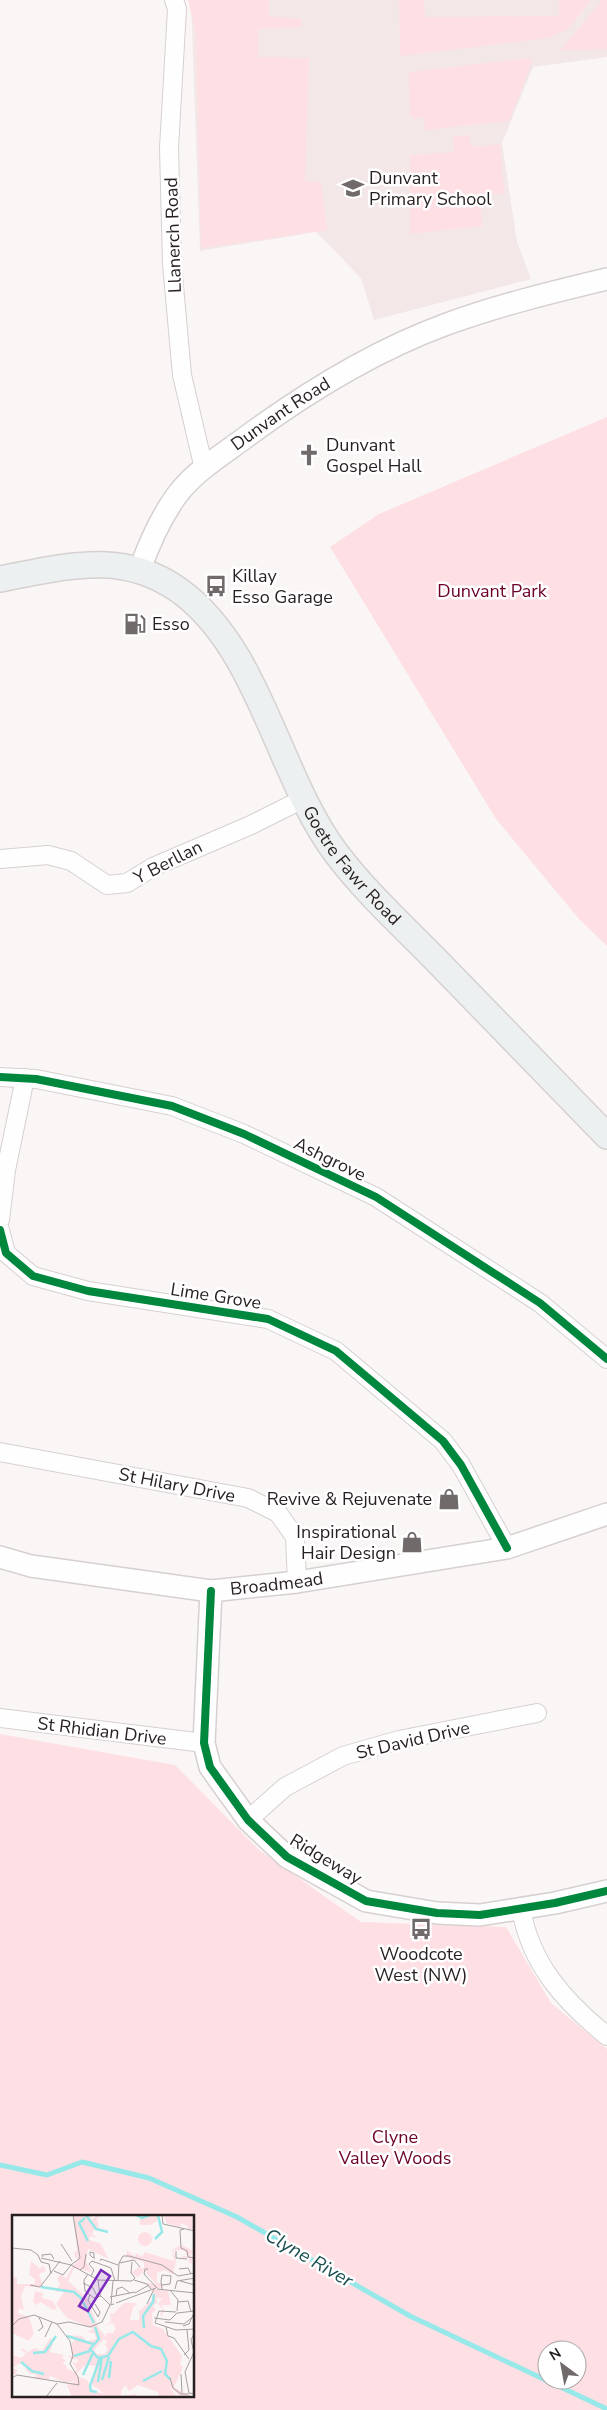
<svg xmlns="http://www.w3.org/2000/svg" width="607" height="2410" font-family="'Nunito Sans',sans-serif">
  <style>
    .built { fill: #f3e7e8 }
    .green { fill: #fddfe4; fill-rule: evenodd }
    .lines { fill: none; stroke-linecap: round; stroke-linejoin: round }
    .stream { stroke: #96e8e9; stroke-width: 5 }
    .minor-casing { stroke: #d6d0d1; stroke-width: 20 }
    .tertiary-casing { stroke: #d6d0d1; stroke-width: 24 }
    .secondary-casing { stroke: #d6d0d1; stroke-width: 28 }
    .minor { stroke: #fefefe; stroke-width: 18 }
    .tertiary { stroke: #fefefe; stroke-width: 21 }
    .secondary { stroke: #edf0f0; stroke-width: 25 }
    .cycleway-casing { stroke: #fff; stroke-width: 11 }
    .cycleway { stroke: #00873e; stroke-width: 8 }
    .labels { text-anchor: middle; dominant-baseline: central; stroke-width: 5; stroke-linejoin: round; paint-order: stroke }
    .poi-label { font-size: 18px; fill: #271f20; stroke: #fff; text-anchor: start }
    .street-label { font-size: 18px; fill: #271f20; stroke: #fff }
    .park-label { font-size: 18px; fill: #6c0029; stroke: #fff }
    .water-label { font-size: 19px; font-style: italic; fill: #184d4e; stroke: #fff }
    .inset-river { fill: none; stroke: #96e8e9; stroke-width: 2.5 }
    .inset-road { fill: none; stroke: #a6a0a0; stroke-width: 1 }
    .view { fill: #7b2cbf; fill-opacity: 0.15; stroke: #7b2cbf; stroke-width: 2.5 }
    .inset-edge { fill: none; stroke: #271f20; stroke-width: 2.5 }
  </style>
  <rect width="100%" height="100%" fill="#fbf6f6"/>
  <!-- built -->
  <path class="built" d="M191,0H607V57L533,67L502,143L517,242L531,279L374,320L361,278L316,232L200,251Z"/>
  <!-- green -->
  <g class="green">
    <path d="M188,0H269V16L301,19L302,27L258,29V57L309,58L305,180L321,183L327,230L201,248L196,34Z"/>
    <path d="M399,0H424L425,17L559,16V0H591L568,29L549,38L400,56Z"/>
    <path d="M602,0H607V49L561,50Z"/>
    <path d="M530,58L532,62L509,121L425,130L424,117L413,119L412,116H410L409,72Z"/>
    <path d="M469,135L472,147L500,144L504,193L480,196L482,226L410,234V155L454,152L453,136Z"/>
    <path d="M607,417V946L579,919L496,819L330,547L379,514Z"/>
    <path d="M0,1734L175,1765L259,1850L361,1922L506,1927L551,2003L607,2049V2410H0ZM14,2216H194V2396H14ZM547,2350H577V2380H547Z"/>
  </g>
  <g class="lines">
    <!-- stream -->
    <path class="stream" d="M0,2165L47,2175L82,2162L149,2178L237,2217L410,2316L607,2409"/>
    <!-- minor casing -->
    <g class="minor-casing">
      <g id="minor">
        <path d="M174,0L177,9L169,148L172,264L182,375L204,469"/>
        <path d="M0,859L48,855L71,861L107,885L127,883L153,867L251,825L305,798"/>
        <path d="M0,1077L36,1079L172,1106L244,1134L376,1197L540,1303L607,1359"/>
        <path d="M0,1220L6,1170L25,1078"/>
        <path d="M0,1230L6,1253L33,1276L88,1291L268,1319L336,1351L443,1441L461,1465L507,1548"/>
        <path d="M0,1452L248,1498L278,1513L295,1537L297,1582"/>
        <path d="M0,1718L204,1743"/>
        <path d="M248,1820L285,1787L343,1756L399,1740L537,1713"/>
        <path d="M521,1908C530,1964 565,2002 607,2036"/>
      </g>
    </g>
    <!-- tertiary casing -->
    <g class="tertiary-casing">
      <g id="tertiary">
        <path id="s1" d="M140,569C149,544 161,517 177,495C195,471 222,455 246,437C307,392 376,350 447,324C499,305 553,292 607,279"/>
        <path id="s2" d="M0,1557L31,1566L211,1591L297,1582L507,1548L607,1514"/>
        <path d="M211,1591L204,1743L210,1767L248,1820L287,1857L366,1901L437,1913L480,1915L555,1903L607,1891"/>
      </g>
    </g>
    <!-- secondary casing -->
    <g class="secondary-casing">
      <g id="secondary">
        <path id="s3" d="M0,579C65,567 122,549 180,591C260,649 278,776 336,853C366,893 404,927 439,963C495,1021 551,1078 607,1136"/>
      </g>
    </g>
    <!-- minor -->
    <use href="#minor" class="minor"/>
    <!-- tertiary -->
    <use href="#tertiary" class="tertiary"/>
    <!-- secondary -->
    <use href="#secondary" class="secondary"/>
    <!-- cycleway casing -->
    <g class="cycleway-casing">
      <g id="cycleway">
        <path d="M0,1077L36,1079L172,1106L244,1134L376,1197L540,1303L607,1359"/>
        <path d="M0,1230L6,1253L33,1276L88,1291L268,1319L336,1351L443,1441L461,1465L507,1548"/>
        <path d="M211,1591L204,1743L210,1767L248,1820L287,1857L366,1901L437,1913L480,1915L555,1903L607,1891"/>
      </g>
    </g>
    <!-- cycleway -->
    <use href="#cycleway" class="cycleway"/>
  </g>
  <!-- icons -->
  <defs>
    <g id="school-bare" transform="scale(1.725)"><path d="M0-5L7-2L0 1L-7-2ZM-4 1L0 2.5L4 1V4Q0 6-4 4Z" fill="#716a6b" stroke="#fff" stroke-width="2.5" paint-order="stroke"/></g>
    <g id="church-bare" transform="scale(1.725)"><path d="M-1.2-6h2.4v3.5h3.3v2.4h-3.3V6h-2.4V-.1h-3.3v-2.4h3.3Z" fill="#716a6b" stroke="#fff" stroke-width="2.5" paint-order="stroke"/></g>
    <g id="bus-bare" transform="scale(1.725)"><path d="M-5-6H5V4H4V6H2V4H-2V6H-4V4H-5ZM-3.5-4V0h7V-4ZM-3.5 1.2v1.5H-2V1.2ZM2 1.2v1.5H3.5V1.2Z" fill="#716a6b" stroke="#fff" stroke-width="2.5" paint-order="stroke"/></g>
    <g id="fuel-bare" transform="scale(1.725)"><path d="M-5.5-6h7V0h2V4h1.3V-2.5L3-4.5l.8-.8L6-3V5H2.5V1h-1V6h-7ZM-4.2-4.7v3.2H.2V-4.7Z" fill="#716a6b" stroke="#fff" stroke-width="2.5" paint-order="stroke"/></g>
    <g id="shop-bare" transform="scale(1.725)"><path d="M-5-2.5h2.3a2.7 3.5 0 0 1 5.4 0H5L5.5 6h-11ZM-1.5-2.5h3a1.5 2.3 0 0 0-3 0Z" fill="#716a6b" stroke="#fff" stroke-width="2.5" paint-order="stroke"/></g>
  </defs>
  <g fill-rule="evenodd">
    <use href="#school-bare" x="353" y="188"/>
    <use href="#church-bare" x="309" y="455"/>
    <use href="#bus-bare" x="216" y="586"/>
    <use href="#fuel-bare" x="135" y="624"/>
    <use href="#shop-bare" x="449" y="1499"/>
    <use href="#shop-bare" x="412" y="1542"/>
    <use href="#bus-bare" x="421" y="1929"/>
  </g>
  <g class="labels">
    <!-- poi labels -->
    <g class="poi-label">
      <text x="369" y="178">Dunvant<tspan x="369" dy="21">Primary School</tspan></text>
      <text x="326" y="445">Dunvant<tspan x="326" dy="21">Gospel Hall</tspan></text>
      <text x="232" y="576">Killay<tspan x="232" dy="21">Esso Garage</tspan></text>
      <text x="152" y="624">Esso</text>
      <text x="432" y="1499" text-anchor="end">Revive &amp; Rejuvenate</text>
      <text x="396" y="1532" text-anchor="end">Inspirational<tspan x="396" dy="21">Hair Design</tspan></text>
      <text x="421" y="1954" text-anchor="middle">Woodcote<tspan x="421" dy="21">West (NW)</tspan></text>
    </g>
    <!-- street labels -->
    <g class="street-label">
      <text transform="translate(173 235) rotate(-92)">Llanerch Road</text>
      <text stroke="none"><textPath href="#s1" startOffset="215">Dunvant Road</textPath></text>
      <text transform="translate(168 862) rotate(-27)">Y Berllan</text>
      <text stroke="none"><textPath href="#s3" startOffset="514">Goetre Fawr Road</textPath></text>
      <text transform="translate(330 1159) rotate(26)">Ashgrove</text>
      <text transform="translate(216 1296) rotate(9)">Lime Grove</text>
      <text transform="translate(177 1485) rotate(11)">St Hilary Drive</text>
      <text stroke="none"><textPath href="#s2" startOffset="280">Broadmead</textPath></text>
      <text transform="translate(102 1731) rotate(7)">St Rhidian Drive</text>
      <text transform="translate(413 1740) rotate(-13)">St David Drive</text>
      <text transform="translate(326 1859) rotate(31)">Ridgeway</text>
    </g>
    <!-- park labels -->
    <g class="park-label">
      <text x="492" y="591">Dunvant Park</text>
      <text x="395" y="2137">Clyne<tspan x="395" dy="21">Valley Woods</tspan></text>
    </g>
    <!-- water labels -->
    <g class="water-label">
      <text transform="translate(309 2258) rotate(30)">Clyne River</text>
    </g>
  </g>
  <!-- overview -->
  <g transform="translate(12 2215)">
    <rect width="182" height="182" fill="#fbf6f6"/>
    <path d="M61,0H80L77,6L86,0H91L85,3L87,14L83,13L80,19L86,23L79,21L77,25L88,28L97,44L76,34L74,47L80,57L62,53L56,66L75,83L86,112L94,122V118H101L104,114L101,108L93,111L99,107L98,98L101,99L112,88H123L125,89L121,92L118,105H127V96L140,85L142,74L156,76L159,90H150L152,95L150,101L148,100L151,94L146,89L150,83H144L146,87L141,91L144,94L140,99L141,110L151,114L170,141L168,149L171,152L162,172L179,182L168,181L157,171L165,182H147L146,177L126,170L117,176L113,170L109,176V181L124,179L126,182H60L55,170L66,165L54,168L38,161L36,165L23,164L24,159H18L13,154L15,150L9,148L0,153L6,155L1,161V160L0,158V140L9,143L14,138L9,135L11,133L15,137L23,133L30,136L38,123L42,125L38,137L52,140L50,143L54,146L50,148L55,151L57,147L54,153L62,157L65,154L60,147L65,148L66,144H59L56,141H60L59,129L64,123L52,120L70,121L75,126L84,124L83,119L75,116L82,114L55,103L44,89L52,77L42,76L48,70L45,63L49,60L54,63L66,43H63L62,37L65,36ZM91,125H95L93,130L96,134L93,139H85L82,135ZM73,150L72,155L77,150L84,151L79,169L92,178L81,177L75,165L67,162L65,158ZM145,0L146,5L138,10H128V2ZM152,0H180L182,14H176V11L169,8L168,12L154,8ZM126 24a7 7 0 1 1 14 0a7 7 0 1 1-14 0ZM169,30L182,36L177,41L182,42L179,47L182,49L177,48V42L173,44L169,41H176L172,35H161L164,45L161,60L153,55L145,58V68H149L150,73L139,74L136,69L127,67L144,69L132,55L126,62L119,58L127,52L132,54V47L114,42L115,35L123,42L124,38L130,42L133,37L162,46L160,35ZM19,46L28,54L31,50L34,56L27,59L32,73L13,71L9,81L12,95L7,93L6,98L17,102L22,118L17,126L0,118V61L5,63V69H23V64L17,60ZM23,76L31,78L30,83L41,86L45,94L41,95L29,87L24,90L21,87Z" fill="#fddfe4" fill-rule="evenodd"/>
    <path class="inset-river" d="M74,0L84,14L96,17M124,0L130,3L138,0M73,3L67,8L76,26M143,24L150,17L146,0M29,72L62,77L69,83L82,108M83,112L87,124L78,134L86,143L96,141L107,124L121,117L139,131L149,134L155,146L153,159L158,164M132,113L131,101L141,87L142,79M55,121L81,129M21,138L33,137L44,121M62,141L78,136M9,147L20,156L32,159M71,160L81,138M97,163L99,146M90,165L97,142M131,166L150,156M86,167L90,142M85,177L79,176L78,171L88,143"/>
    <path class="inset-road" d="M61,0L68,43L59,50L86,65L88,80L98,90M150,0L151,9L183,16M49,29L60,46M0,33L19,35L26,40L29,47L37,49L39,59M169,33L168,15L172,14M169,33L175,36L176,42L183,43M164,36V43L175,44M31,42L30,40L39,39L42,44M29,43L59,50L51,60L42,56M82,43V38L78,37V40L80,42L82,43H83M88,46L89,44L106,50M120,47L119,58L123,63L120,66M107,48L111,41H117L150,50L166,61L183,58M136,54H133L132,59L145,73M167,54L176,53L179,59M68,55L72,52L74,39M76,59L72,65L73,76L82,83L89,81M79,61L82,55L77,49L80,46L99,53L103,66M86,65L120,66M106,65L107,48L122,45L128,52M122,65L135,69L139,74M168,66L183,70M71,68L81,73L86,83M18,70L28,72L48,46M150,70L158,69L159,61L150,60L149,66L150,74M145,74L183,78M163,74L165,66L183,63M158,75L166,85L165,96M123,78L137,70M78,80L76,85L86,102L88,97L83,89M104,81L105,74L110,72L118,78M98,82L123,77M166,87L176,86L179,97M104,88L144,73M99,89L101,66M135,89L142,74M164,97L147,96L143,108L164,115L183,114M165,98L183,96M142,103L158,105L165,98M153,107L172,109L182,101M0,111L7,104L22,100L45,109L57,107L78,112L90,107L98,90L102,89M171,111L177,109L181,100M154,112L156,121L162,123L177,144M26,116L31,112L27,102M183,116L179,125L182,137L173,157L177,178L183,179M33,122L40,107M172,140L177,135L175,115M169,159L170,178M0,163L5,160L67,170L66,162L58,149L61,141L58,126L45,109M158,163L161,173L169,179H177M34,182L45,168"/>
    <path class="view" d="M89,55L98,61L76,96L67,91Z"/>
    <rect width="182" height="182" class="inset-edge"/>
  </g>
  <!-- north arrow -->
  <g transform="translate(562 2365) rotate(328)"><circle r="24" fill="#ffffff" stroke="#a9a5a6"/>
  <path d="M0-4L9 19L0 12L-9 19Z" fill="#716a6b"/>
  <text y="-8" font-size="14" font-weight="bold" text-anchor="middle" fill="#271f20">N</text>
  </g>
</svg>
